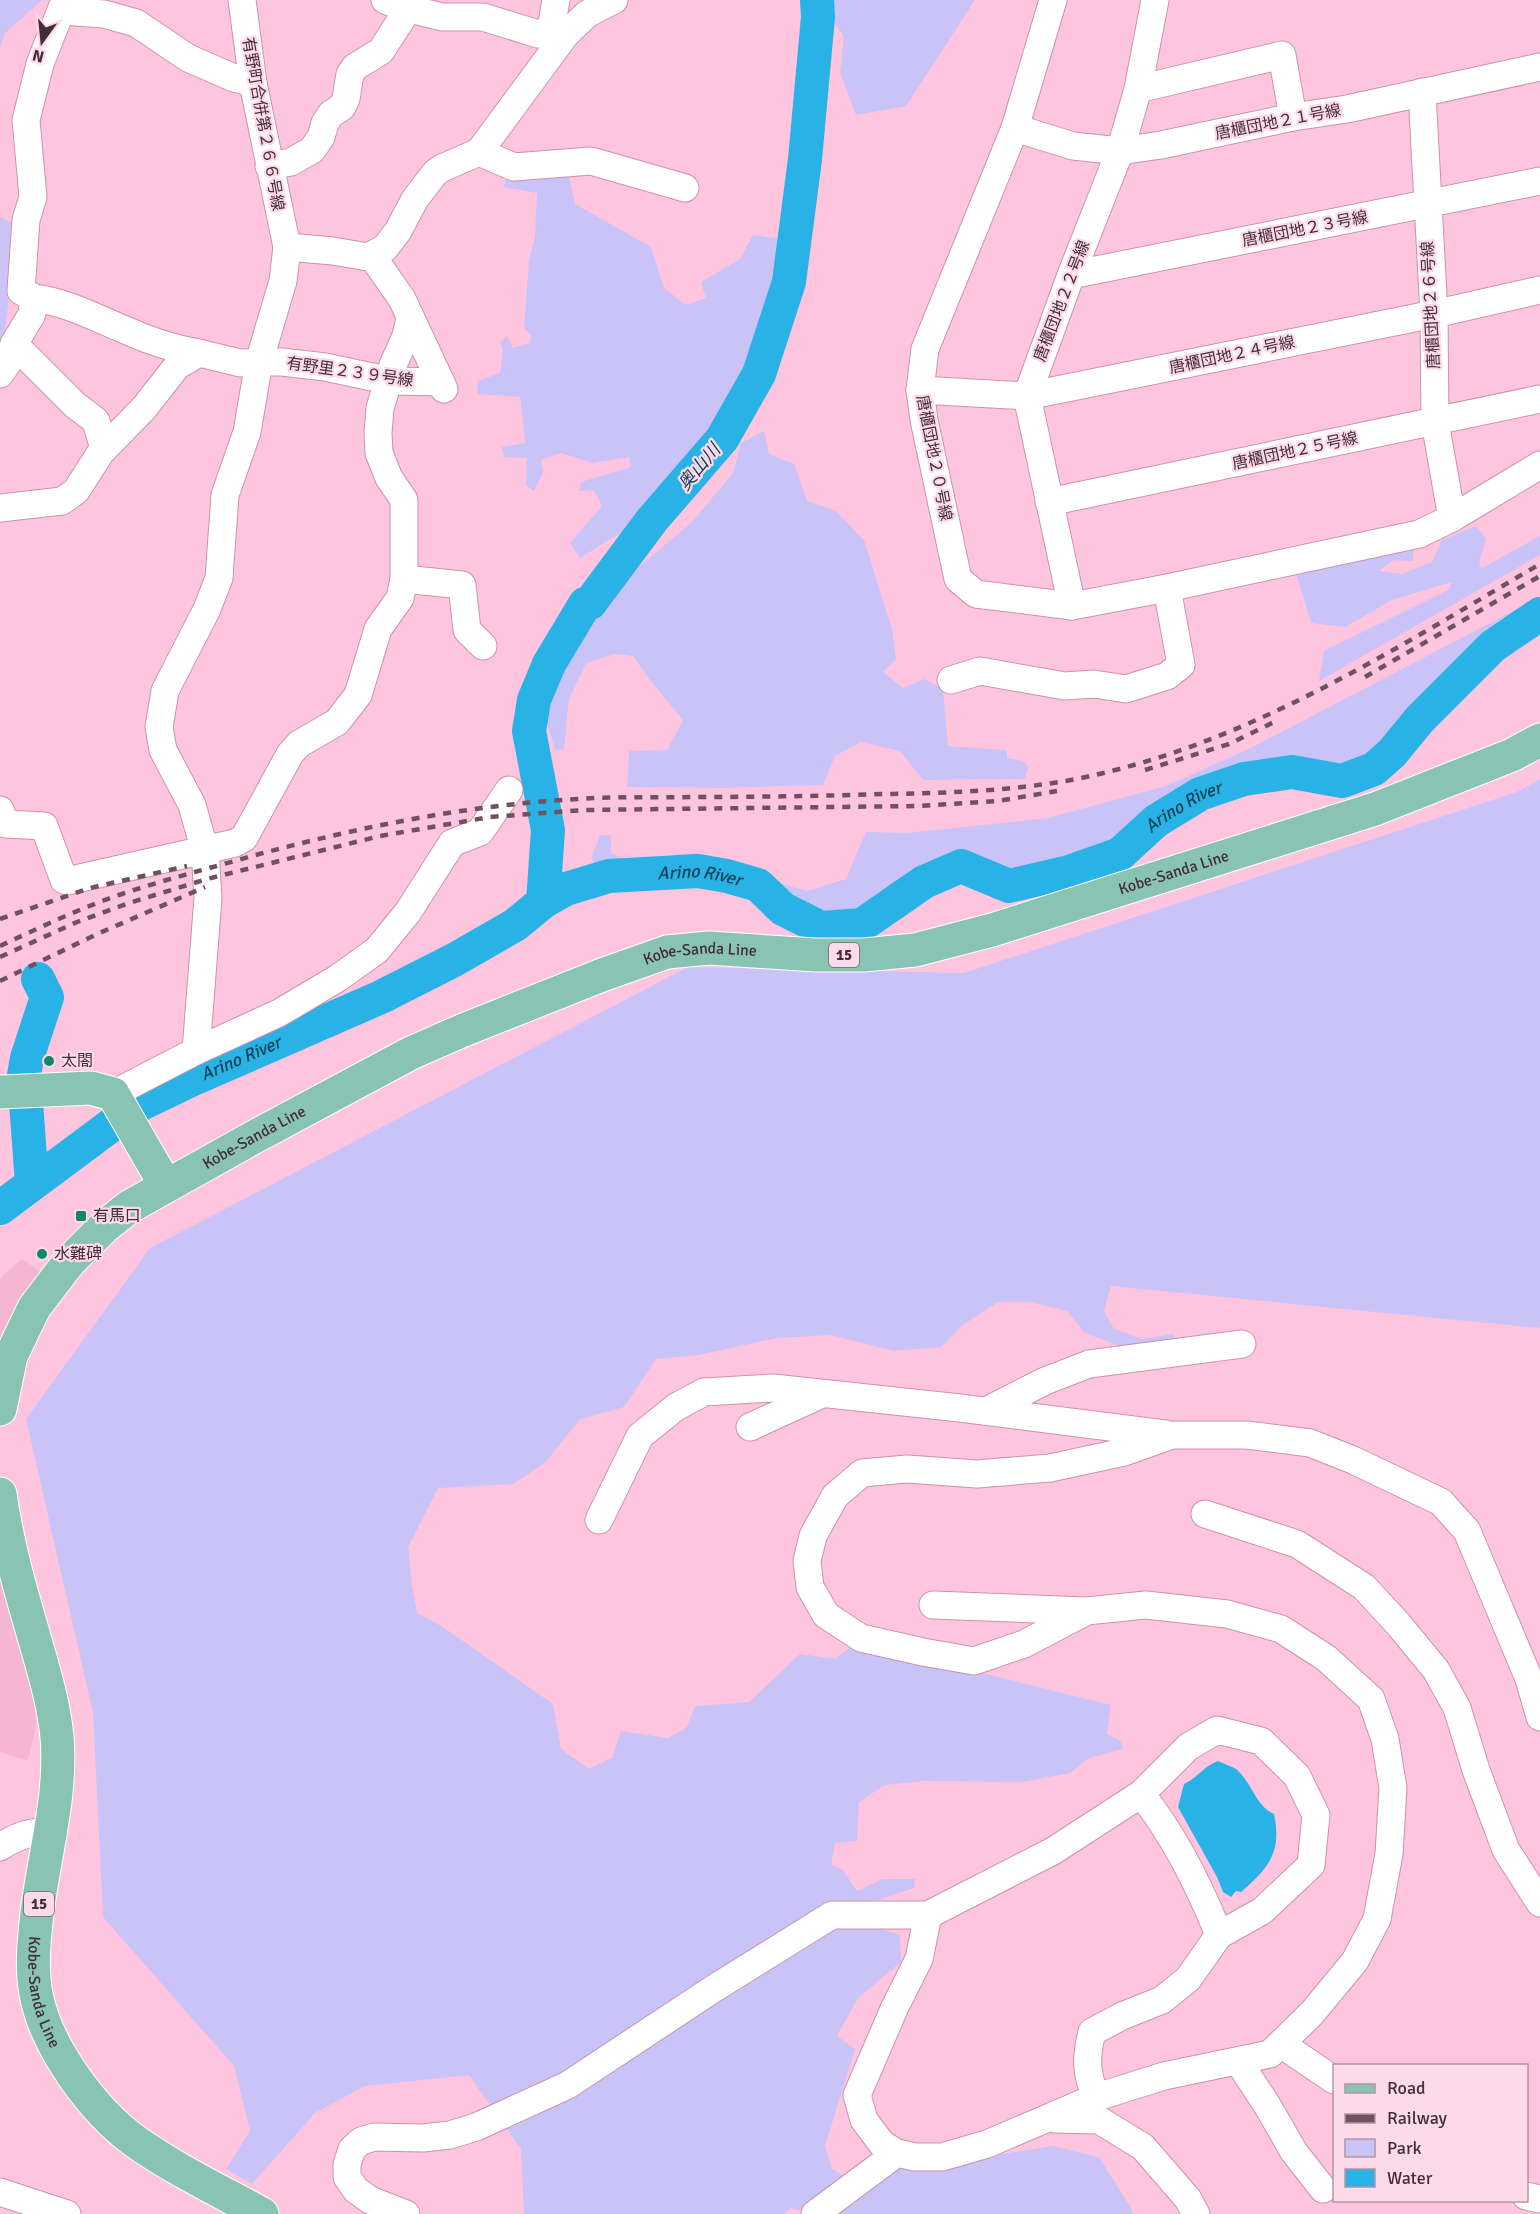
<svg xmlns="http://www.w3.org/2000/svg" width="1540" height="2214" font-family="Signika,'Noto Sans JP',sans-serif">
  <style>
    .built { fill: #f5b6d3 }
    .green { fill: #c9c3f8 }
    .water { fill: #28b2e6 }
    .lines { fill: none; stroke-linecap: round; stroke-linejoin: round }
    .river { stroke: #28b2e6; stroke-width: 34 }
    .minor-casing { stroke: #ca93ad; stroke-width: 29 }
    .major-casing { stroke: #fff; stroke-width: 35 }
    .minor { stroke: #fff; stroke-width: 27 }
    .major { stroke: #89c4b2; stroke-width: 33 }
    .rail { stroke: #6f515f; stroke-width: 4.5; stroke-dasharray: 8 8; stroke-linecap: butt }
    .poi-dot { fill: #0d886a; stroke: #fddae9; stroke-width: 2 }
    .labels { text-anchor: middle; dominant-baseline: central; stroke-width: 4.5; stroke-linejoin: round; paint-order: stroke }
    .shield { fill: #fddae9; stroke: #7b616c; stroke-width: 1.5 }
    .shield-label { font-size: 15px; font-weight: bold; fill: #432d37 }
    .street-label { font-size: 16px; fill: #432d37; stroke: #fddae9 }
    .poi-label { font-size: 16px; fill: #432d37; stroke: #fddae9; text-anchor: start }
    .water-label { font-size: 18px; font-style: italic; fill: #0c4358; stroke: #fddae9 }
  </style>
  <rect width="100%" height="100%" fill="#ffc5df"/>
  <!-- built -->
  <g class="built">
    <path d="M22,1259L41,1272L0,1356V1281L3,1275Z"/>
    <path d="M0,1573L34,1687L36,1725L28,1761L0,1752Z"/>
  </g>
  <!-- green -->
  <g class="green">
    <path d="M0,0H42L5,33L0,48Z"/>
    <path d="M828,0H975L906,106L856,115L840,72L844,37L824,8Z"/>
    <path d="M568,171L575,204L651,247L664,288L686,305L706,298L701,282L740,259L753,235L791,240L798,260L768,353L732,424L622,532L580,558L570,543L602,506L594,490L579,491L581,482L631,467L629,457L592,463L561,453L541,460L543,472L534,491L526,485L527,458L504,457L502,447L525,443L520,397L477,394L478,381L500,373L503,349L500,343L507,336L513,348L530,343L531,335L524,328L529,261L535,236L537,193L504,187L506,176Z"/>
    <path d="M0,217L12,223V275L3,344L0,347Z"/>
    <path d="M764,431L769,454L794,464L807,501L836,511L864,540L892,629L896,659L883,672L903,688L924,679L943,689L948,746L1007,750V758L1023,761L1028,767L1025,779L923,780L900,751L861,742L835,756L823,785L725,788L627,787L629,751L667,750L683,720L649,679L633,656L614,654L586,663L569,699L564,749L555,750L543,708L567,641L602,609L628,576L692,522L733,473L741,443Z"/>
    <path d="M1476,526L1486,539L1479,563L1482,568L1540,536V555L1319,681L1324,651L1448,590L1452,582L1392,600L1345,627L1311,623L1293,563L1414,542L1413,561L1394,560L1379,571L1402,574L1432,562L1442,540Z"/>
    <path d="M1540,597V630L1471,680L1399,758L1396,771L1366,787L1339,790L1293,784L1244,787L1192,807L1158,829L1139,854L1121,868L1023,896L956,860L923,876L844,937L804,935L782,924L755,901L701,885L599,890L592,857L600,835H611V853L637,865L662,862L676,854L695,853L729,860L743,870L764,879L807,891L846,879L866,832L907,833L1048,818L1166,786L1251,748Z"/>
    <path d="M1540,779V1326L1538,1328L1111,1286L1104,1311L1114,1329L1143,1339L1174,1334L1175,1343L1138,1353L1085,1333L1067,1311L1030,1302H998L963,1325L941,1347L894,1351L831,1335L777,1338L699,1355L656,1359L624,1407L580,1419L545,1463L513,1484L438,1488L408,1547L412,1586L417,1613L443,1627L553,1704L561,1749L589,1769L612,1758L621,1731L668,1738L687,1727L695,1706L749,1702L800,1654L835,1659L857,1642L1111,1705L1107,1734L1121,1741L1123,1749L1089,1758L1070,1773L1023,1782L922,1781L885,1785L859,1802L857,1841L835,1843L831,1865L843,1870L857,1891L882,1879H915L914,1888L858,1907L867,1924L900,1935L901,1962L858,1998L837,2036L855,2049L825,2146L832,2169L846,2177L804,2212L791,2208L784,2214H524L521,2149L469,2075L365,2086L315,2113L252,2184L226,2169L250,2131L234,2066L103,1917L93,1713L26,1419L150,1248L688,967L964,973L1517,792Z"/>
    <path d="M1053,2146L1099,2157L1131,2208L1133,2214H834L891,2168L963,2160Z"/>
  </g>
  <!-- water -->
  <path class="water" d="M1218,1761C1224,1764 1231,1766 1236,1769C1252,1782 1256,1807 1274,1814C1282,1852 1269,1868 1241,1892L1236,1891L1231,1897L1223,1892L1217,1877L1178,1807L1184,1784C1199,1777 1202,1767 1218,1761Z"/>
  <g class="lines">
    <!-- river -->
    <g class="river">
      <path d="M543,902L548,830L529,731L534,700L549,664L585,604L590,603L652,520L722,439L759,374L789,282L805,159L818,17L817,0"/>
      <path d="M32,1184L24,1075L27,1058L47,997L38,979"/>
      <path id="s1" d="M0,1208L137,1106L191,1080L381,997L454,960L515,925L543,902L566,889L609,876L698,871L727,876L758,885L783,909L821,928L862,925L924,882L961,866L1009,886L1069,872L1120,854L1156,821L1200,794L1244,779L1292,772L1342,781L1374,769L1392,753L1420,719L1493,646L1540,614"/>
    </g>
    <!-- minor casing -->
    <g class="minor-casing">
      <g id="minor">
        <path d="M242,0L253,83L287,247"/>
        <path d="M385,0L405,8L442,17H483L538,34L551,29L566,34"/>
        <path d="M1053,0L1015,128L925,349L920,390L924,420L958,579L976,594L1072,606L1167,588L1419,534L1452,518L1540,465"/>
        <path d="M61,11L104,14L136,23L188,58L234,78L253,83"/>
        <path d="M551,29L556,0"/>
        <path d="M1138,89L1282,55L1293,117"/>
        <path d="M1422,92L1434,314L1435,422L1452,518"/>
        <path d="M1015,128L1073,146L1120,151L1161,145L1293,117L1347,109L1540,67"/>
        <path d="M479,152L514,167L591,161L685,188"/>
        <path d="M269,166L291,162L312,150L321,137L325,123L331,114L342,107L346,99L350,74L355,67L381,51L408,9"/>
        <path d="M372,256L402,299L444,389"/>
        <path d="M1071,275L1540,181"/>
        <path d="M34,298C66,302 94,317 123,329C147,340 174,349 199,353"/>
        <path d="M410,318L406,336L393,365L380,408L378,433L379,453L389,478L404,500V579L462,585L467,630L483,646"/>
        <path d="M14,344L75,405L96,421L104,449"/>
        <path d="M0,374L9,361L14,344L32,314L34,298L21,291L26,220L33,197L26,120L40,64L65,0"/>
        <path d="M920,390L1027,396L1434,314L1540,290"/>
        <path d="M1049,502L1540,399"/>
        <path d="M0,508L62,501L76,491L101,452L144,408L177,366L199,353L240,363L259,362L283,281L287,247L333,251L368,257L385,248L398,231L415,199L435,173L442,168L479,152L566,34L587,14L614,0"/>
        <path d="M1072,606L1027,396L1071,275L1120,151L1138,89L1155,0"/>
        <path d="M951,680L980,671L1065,686L1094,684L1126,689L1167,676L1181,665L1167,588"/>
        <path d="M0,810L6,824L44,826L64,880L67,881L235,843L244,838L290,754L299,744L337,722L358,695L378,629L400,598L404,579"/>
        <path d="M196,1051L279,1013L338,978L377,950L408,912L452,843L480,832L509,790"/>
        <path d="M113,1094L196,1051L208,898L205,851L192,805L163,750L159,727L165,691L207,609L219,578L225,495L247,432L259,362H282L325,367L391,381L441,382"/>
        <path d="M986,1411L1045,1381L1089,1364L1242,1344"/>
        <path d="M750,1427L822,1394"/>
        <path d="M1205,1514L1297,1544L1364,1587L1399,1625L1436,1670L1457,1708L1476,1770L1506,1850L1540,1903"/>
        <path d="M599,1520L640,1436L676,1407L704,1392L773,1388L960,1408L1165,1434"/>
        <path d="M1085,1612L1024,1644L974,1661L923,1652L861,1638L826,1615L810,1587L807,1561L813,1536L835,1496L862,1473L907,1469L977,1474L1050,1468L1124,1452L1172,1435H1247L1310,1443L1353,1460L1441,1502L1467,1531L1529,1679L1540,1717"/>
        <path d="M1141,1794C1175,1836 1199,1885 1219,1935"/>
        <path d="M0,1847C16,1836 30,1832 50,1831"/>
        <path d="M928,1915L919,1959L894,2009L857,2095L864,2120L882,2144L897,2153L915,2157H942L987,2144L1097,2097L1164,2076L1270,2054L1312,2013L1355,1961L1377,1919L1389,1854L1393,1788L1385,1739L1371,1699L1326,1658L1281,1629L1227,1614L1146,1605L1086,1611L933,1605"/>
        <path d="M1281,2044L1334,2080"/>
        <path d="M1238,2061L1267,2105L1294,2152L1323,2189"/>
        <path d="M1054,2119L1099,2120L1143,2147L1188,2199L1196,2214"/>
        <path d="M0,2192L67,2214"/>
        <path d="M1526,2196L1540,2199"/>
        <path d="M406,2214L370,2200L356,2190L347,2177V2164L352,2149L361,2141L374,2137L423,2138L450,2135L476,2127L568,2085L713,1989L832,1915H928L1053,1851L1141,1794L1188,1747L1217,1730L1261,1741L1297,1776L1316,1815L1311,1865L1262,1911L1219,1935L1188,1979L1162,2000L1122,2016L1092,2032C1086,2055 1085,2075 1097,2097"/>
        <path d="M815,2214L897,2153"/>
      </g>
    </g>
    <!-- major casing -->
    <g class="major-casing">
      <g id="major">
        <path d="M0,1092L91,1088L113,1094L166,1186"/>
        <path id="s2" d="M0,1409L11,1356L34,1308L69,1262L104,1227L129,1207L256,1136L411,1053L466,1029L602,975L667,952L709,948L816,955H864L915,950L992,930L1375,809L1512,755L1540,740"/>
        <path id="s3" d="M0,1494C7,1544 21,1592 35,1640C44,1672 54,1704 57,1737C62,1796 44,1855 37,1913C34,1940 31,1967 36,1994C46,2047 93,2111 136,2142C176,2170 220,2191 262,2214"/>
      </g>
    </g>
    <!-- minor -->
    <use href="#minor" class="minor"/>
    <!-- major -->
    <use href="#major" class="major"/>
    <!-- rail -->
    <g class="rail">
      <path d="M1365,677L1540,576"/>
      <path d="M1145,770L1229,744L1274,722"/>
      <path d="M0,919L90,888L187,866"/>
      <path d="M0,946C39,928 78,909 119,895C163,880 207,869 252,856C359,827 467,805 578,799C616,796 654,798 691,797C756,797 821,796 886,794C948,793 1010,791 1071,780C1244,747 1391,651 1540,564"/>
      <path d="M0,957L77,922L129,903L207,879L380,836L490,817L584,810L917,806L998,801L1057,791"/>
      <path d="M0,981L95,935L205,887"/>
    </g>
  </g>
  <!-- markers -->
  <g class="poi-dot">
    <circle cx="49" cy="1061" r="6"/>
    <rect x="75" y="1210" width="12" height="12" rx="3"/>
    <circle cx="42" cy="1254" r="6"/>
  </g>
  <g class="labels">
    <!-- shield labels -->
    <g class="shield">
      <rect x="829" y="943" width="30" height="24" rx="4.5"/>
      <rect x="24" y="1892" width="30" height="24" rx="4.5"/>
    </g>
    <g class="shield-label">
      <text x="844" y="955">15</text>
      <text x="39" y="1904">15</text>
    </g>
    <!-- street labels -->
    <g class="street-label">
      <text transform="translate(1278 122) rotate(-11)">唐櫃団地２１号線</text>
      <text transform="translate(263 124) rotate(80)">有野町合併第２６６号線</text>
      <text transform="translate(1305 229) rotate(-11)">唐櫃団地２３号線</text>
      <text transform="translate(1062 301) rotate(-69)">唐櫃団地２２号線</text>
      <text transform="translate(1431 305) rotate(-93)">唐櫃団地２６号線</text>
      <text transform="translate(1232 355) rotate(-12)">唐櫃団地２４号線</text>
      <text transform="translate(350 372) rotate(8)">有野里２３９号線</text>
      <text transform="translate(1295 451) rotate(-12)">唐櫃団地２５号線</text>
      <text transform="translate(934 458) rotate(79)">唐櫃団地２０号線</text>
      <text stroke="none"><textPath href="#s2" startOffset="1362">Kobe-Sanda Line</textPath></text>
      <text stroke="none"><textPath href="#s2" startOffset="876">Kobe-Sanda Line</textPath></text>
      <text stroke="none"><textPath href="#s2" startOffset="390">Kobe-Sanda Line</textPath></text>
      <text stroke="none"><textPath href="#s3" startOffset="508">Kobe-Sanda Line</textPath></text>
    </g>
    <!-- poi labels -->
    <g class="poi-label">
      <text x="61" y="1061">太閤</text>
      <text x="93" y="1216">有馬口</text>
      <text x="54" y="1254">水難碑</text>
    </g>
    <!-- water labels -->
    <g class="water-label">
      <text transform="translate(699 467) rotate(-50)">奥山川</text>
      <text stroke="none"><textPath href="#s1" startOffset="1330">Arino River</textPath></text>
      <text stroke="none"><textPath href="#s1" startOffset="789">Arino River</textPath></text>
      <text stroke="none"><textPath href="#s1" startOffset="285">Arino River</textPath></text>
    </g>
  </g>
  <!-- legend -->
  <rect x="1333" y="2064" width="195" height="138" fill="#fddae9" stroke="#b395a2" stroke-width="1.5"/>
  <rect x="1345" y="2084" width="30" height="9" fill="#89c4b2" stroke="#b395a2" stroke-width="1.5"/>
  <text x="1387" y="2094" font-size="18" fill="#432d37">Road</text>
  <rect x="1345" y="2114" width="30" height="9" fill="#6f515f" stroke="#b395a2" stroke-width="1.5"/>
  <text x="1387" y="2124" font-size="18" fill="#432d37">Railway</text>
  <rect x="1345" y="2139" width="30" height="18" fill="#c9c3f8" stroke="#b395a2" stroke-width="1.5"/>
  <text x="1387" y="2154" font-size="18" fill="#432d37">Park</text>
  <rect x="1345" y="2169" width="30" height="18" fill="#28b2e6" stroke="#b395a2" stroke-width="1.5"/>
  <text x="1387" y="2184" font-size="18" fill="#432d37">Water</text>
  <!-- north arrow -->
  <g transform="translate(42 42) rotate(195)" stroke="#fddae9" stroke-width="4.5" paint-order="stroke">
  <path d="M0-4.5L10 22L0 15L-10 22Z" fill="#432d37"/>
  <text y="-9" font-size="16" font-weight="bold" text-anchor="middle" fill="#432d37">N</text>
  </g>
</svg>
